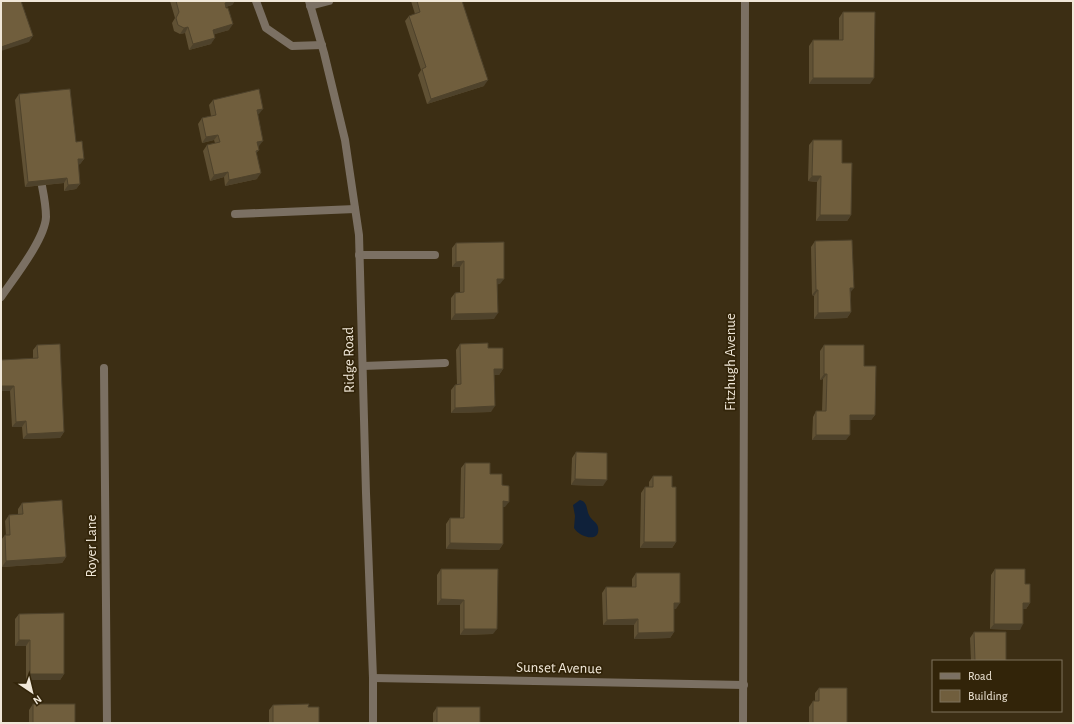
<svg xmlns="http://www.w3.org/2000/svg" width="1074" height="724" font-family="'Alegreya Sans',sans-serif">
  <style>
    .water { fill: #0f213a }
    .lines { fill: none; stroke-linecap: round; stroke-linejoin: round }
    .service { stroke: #7b7063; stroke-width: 8 }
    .minor { stroke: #7b7063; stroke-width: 8 }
    .wall { fill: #605134 }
    .shaded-wall { fill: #4e422b }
    .building { fill: #705e3d; stroke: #4e422b }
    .labels { text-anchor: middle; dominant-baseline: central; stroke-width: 3.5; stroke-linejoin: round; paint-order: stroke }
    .street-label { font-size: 15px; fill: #f0e7d8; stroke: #322409 }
  </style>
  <rect width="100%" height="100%" fill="#3c2e14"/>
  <!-- water -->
  <path class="water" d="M580,500C588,502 586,509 589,515C591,520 597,522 598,527C601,543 580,538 574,528L575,516L573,505Z"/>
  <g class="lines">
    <!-- service -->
    <g class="service">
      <path d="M256,1L266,28L292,46L322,45"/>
      <path d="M310,6L329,1"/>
      <path d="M235,214L355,209"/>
      <path d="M359,255H435"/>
      <path d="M1,297C14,278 45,239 46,217C46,206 44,196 42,186"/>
      <path d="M363,366L445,363"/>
      <path d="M104,368L107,723"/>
    </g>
    <!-- minor -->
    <g class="minor">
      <path d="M309,1L324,53L345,140L359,235L366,493L373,678V723"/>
      <path d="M373,678L744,685"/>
      <path d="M743,723L745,1"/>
    </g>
  </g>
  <!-- wall -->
  <g class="wall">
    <path d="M170,1H235L232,5L226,7L229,30L214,34L211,44L189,50L185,33L180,34L174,31L172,23L175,18Z"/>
    <path d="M411,1H462L484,86L427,104L418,75L421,70L405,21L409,16L415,14Z"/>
    <path d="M843,12L870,84H809V46L813,40H839V18Z"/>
    <path d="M19,94L76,142L84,159L80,164L78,165L80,184L76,189L64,191V183L25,187L15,100Z"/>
    <path d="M213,100L259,114H258L259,146L258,147L259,150L256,153L257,179L225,186L224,177L210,181L203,151L207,145L215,143L214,140L202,143L198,124L202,118L211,116L209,105Z"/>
    <path d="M813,140L842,163L851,215L847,221H816L817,182L808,181L809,145Z"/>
    <path d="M815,241L851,292V312L847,318L814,319V296L812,295L811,247Z"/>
    <path d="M456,243L500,284H497L494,319L451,320V298L455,293L460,292V267H452V248Z"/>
    <path d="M460,344L488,348L503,369L499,375H494L491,412L451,413V390L455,385H457L456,350Z"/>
    <path d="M37,345L64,432L60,438L23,439L22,427H12L10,391H1L33,359V350Z"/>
    <path d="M824,345L864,366L875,415L871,420H850L846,440H812L813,417L816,411H822L823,379L820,380V351Z"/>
    <path d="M576,452L603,486L571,485L572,458Z"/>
    <path d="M465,463L490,474L502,485L505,507H503V544L499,550L446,549V524L450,518H460L461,468Z"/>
    <path d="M653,476L672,487L676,542L672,548H640L641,493L645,487H649V482Z"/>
    <path d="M22,503L66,557L62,563L2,567L1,540L5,535H6L5,521L9,515L18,514V509Z"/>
    <path d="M441,569L493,634L460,635V605H437V575Z"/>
    <path d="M995,569L1025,584L1030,603L1026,609H1023L1020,630L990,629L991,575Z"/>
    <path d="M636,573L676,609H674V632L670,638L634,639V625H603L602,593L606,587H632V579Z"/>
    <path d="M19,614L64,674L60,680H26V646H15V619Z"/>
    <path d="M974,632L1006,661H971L970,638Z"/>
    <path d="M819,688L847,723H809V707L813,701H815V693Z"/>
    <path d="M33,704L75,723H29V710Z"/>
    <path d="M273,705L308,707L319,723H269V710Z"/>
    <path d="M437,707L480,723H433V713Z"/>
  </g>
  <!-- shaded-wall -->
  <g class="shaded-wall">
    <path d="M230,1H235L232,5L221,8L225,3Z"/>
    <path d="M233,24L229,30L209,36L213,30Z"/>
    <path d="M188,27L185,33L180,34L184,28Z"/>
    <path d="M33,36L29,42L1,51V47Z"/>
    <path d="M215,38L211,44L189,50L193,44Z"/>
    <path d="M813,78H874L870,84H809Z"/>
    <path d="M488,80L484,86L427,104L431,99Z"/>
    <path d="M263,109L259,114L253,116L257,110Z"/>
    <path d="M218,135L214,140L202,143L206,137Z"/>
    <path d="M263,141L259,146L253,148L257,142Z"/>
    <path d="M78,159H84L80,164L74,165Z"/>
    <path d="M228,172L224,177L210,181L214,175Z"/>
    <path d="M261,173L257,179L225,186L229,180Z"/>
    <path d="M812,176H821L817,182L808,181Z"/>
    <path d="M67,178L64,183L25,187L28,182Z"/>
    <path d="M80,184L76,189L64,191L68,185Z"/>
    <path d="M820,215H851L847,221H816Z"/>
    <path d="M464,261L460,267H452L456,262Z"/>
    <path d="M497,279H504L500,284L493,285Z"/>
    <path d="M850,288H854L850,293Z"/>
    <path d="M816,290H818L814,296L812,295Z"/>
    <path d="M851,312L847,318L814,319L818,313Z"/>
    <path d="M498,313L494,319L451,320L455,314Z"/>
    <path d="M494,369H503L499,375H490Z"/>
    <path d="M824,374H827L823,379L820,380Z"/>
    <path d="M1,386H14L10,391H1Z"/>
    <path d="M495,406L491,412L451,413L455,408Z"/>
    <path d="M850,415H875L871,420H847Z"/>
    <path d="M26,421L22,427H12L16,422Z"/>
    <path d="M64,432L60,438L23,439L27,434Z"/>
    <path d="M816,435H850L846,440H812Z"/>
    <path d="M575,479L607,480L603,486L571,485Z"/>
    <path d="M503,501L509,502L505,507H499Z"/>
    <path d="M644,542H676L672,548H640Z"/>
    <path d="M450,543L503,544L499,550L446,549Z"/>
    <path d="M66,557L62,563L2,567L6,561Z"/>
    <path d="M441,599L464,600L460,605H437Z"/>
    <path d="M674,603H680L676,609H670Z"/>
    <path d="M1023,603H1030L1026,609H1020Z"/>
    <path d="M638,619L634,625H603L607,620Z"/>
    <path d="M994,624H1023L1020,630L990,629Z"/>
    <path d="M464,629H497L493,634L460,635Z"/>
    <path d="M674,632L670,638L634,639L638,633Z"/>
    <path d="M19,640H30L26,646H15Z"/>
    <path d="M30,674H64L60,680H26Z"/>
  </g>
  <!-- building -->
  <g class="building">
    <path d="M1,1H21L33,36L1,47Z"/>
    <path d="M176,1H230L225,3L226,8H228L233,24L213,30L215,38L193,44L188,27L184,28L178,25L176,18L179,12Z"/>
    <path d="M417,1H462L488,80L431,99L422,69L426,67L409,16L420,12Z"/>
    <path d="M843,12H875L874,78H813V40H843Z"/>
    <path d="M70,89L76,142L82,141L84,159H78L80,184L68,185L67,178L28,182L19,94Z"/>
    <path d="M259,89L263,109L257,110L263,141L257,142L259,150L256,151L261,173L229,180L228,172L214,175L207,145L220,142L218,135L206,137L202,118L216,115L213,100Z"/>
    <path d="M813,140H842V163H852L851,215H820L821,176H812Z"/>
    <path d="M852,240L854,288H850L851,312L818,313V290H816L815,241Z"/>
    <path d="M504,242V279H497L498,313L455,314V293L464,292V261L456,262V243Z"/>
    <path d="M488,343V348H503V369H494L495,406L455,408V385L461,384L460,344Z"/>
    <path d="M60,344L64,432L27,434L26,421L16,422L14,386H1V360L38,358L37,345Z"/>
    <path d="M824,345H864V366H876L875,415H850V435H816V411H826L827,374H824Z"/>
    <path d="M576,452L607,453V480L575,479Z"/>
    <path d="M465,463H490V474H502V485L509,486V502L503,501V544L450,543V518H464Z"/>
    <path d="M653,476H672V487H676V542H644L645,487H653Z"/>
    <path d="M62,500L66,557L6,561L5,535H10L9,515L23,514L22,503Z"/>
    <path d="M441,569H498L497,629H464V600L441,599Z"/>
    <path d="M995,569H1025V584H1030V603H1023V624H994Z"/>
    <path d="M636,573H680V603H674V632L638,633V619L607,620L606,587H636Z"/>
    <path d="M64,613V674H30V640H19V614Z"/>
    <path d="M974,632H1006V661H975Z"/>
    <path d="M819,688H847V723H813V701H819Z"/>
    <rect x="33" y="704" width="42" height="19"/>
    <path d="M309,704L308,707H319V723H273V705Z"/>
    <rect x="437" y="707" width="43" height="16"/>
  </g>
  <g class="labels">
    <!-- street labels -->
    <g class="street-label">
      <text transform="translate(349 360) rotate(-91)">Ridge Road</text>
      <text transform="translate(730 362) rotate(-90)">Fitzhugh Avenue</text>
      <text transform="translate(91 546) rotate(-90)">Royer Lane</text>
      <text transform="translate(559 668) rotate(1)">Sunset Avenue</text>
    </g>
  </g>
  <!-- border -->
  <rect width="1074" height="724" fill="none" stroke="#f0e7d8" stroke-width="4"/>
  <!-- legend -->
  <rect x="932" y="660" width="130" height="52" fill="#322409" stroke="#7e725c"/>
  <rect x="940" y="673" width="20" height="6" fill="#7b7063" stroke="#7e725c"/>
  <text x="968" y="680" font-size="12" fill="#f0e7d8">Road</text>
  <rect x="940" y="690" width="20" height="12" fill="#705e3d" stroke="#7e725c"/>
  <text x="968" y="700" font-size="12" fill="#f0e7d8">Building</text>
  <!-- north arrow -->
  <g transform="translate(32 692) rotate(145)" stroke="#322409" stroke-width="3" paint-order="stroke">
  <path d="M0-3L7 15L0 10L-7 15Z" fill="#f0e7d8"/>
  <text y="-6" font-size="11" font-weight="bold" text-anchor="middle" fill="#f0e7d8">N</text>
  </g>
</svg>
